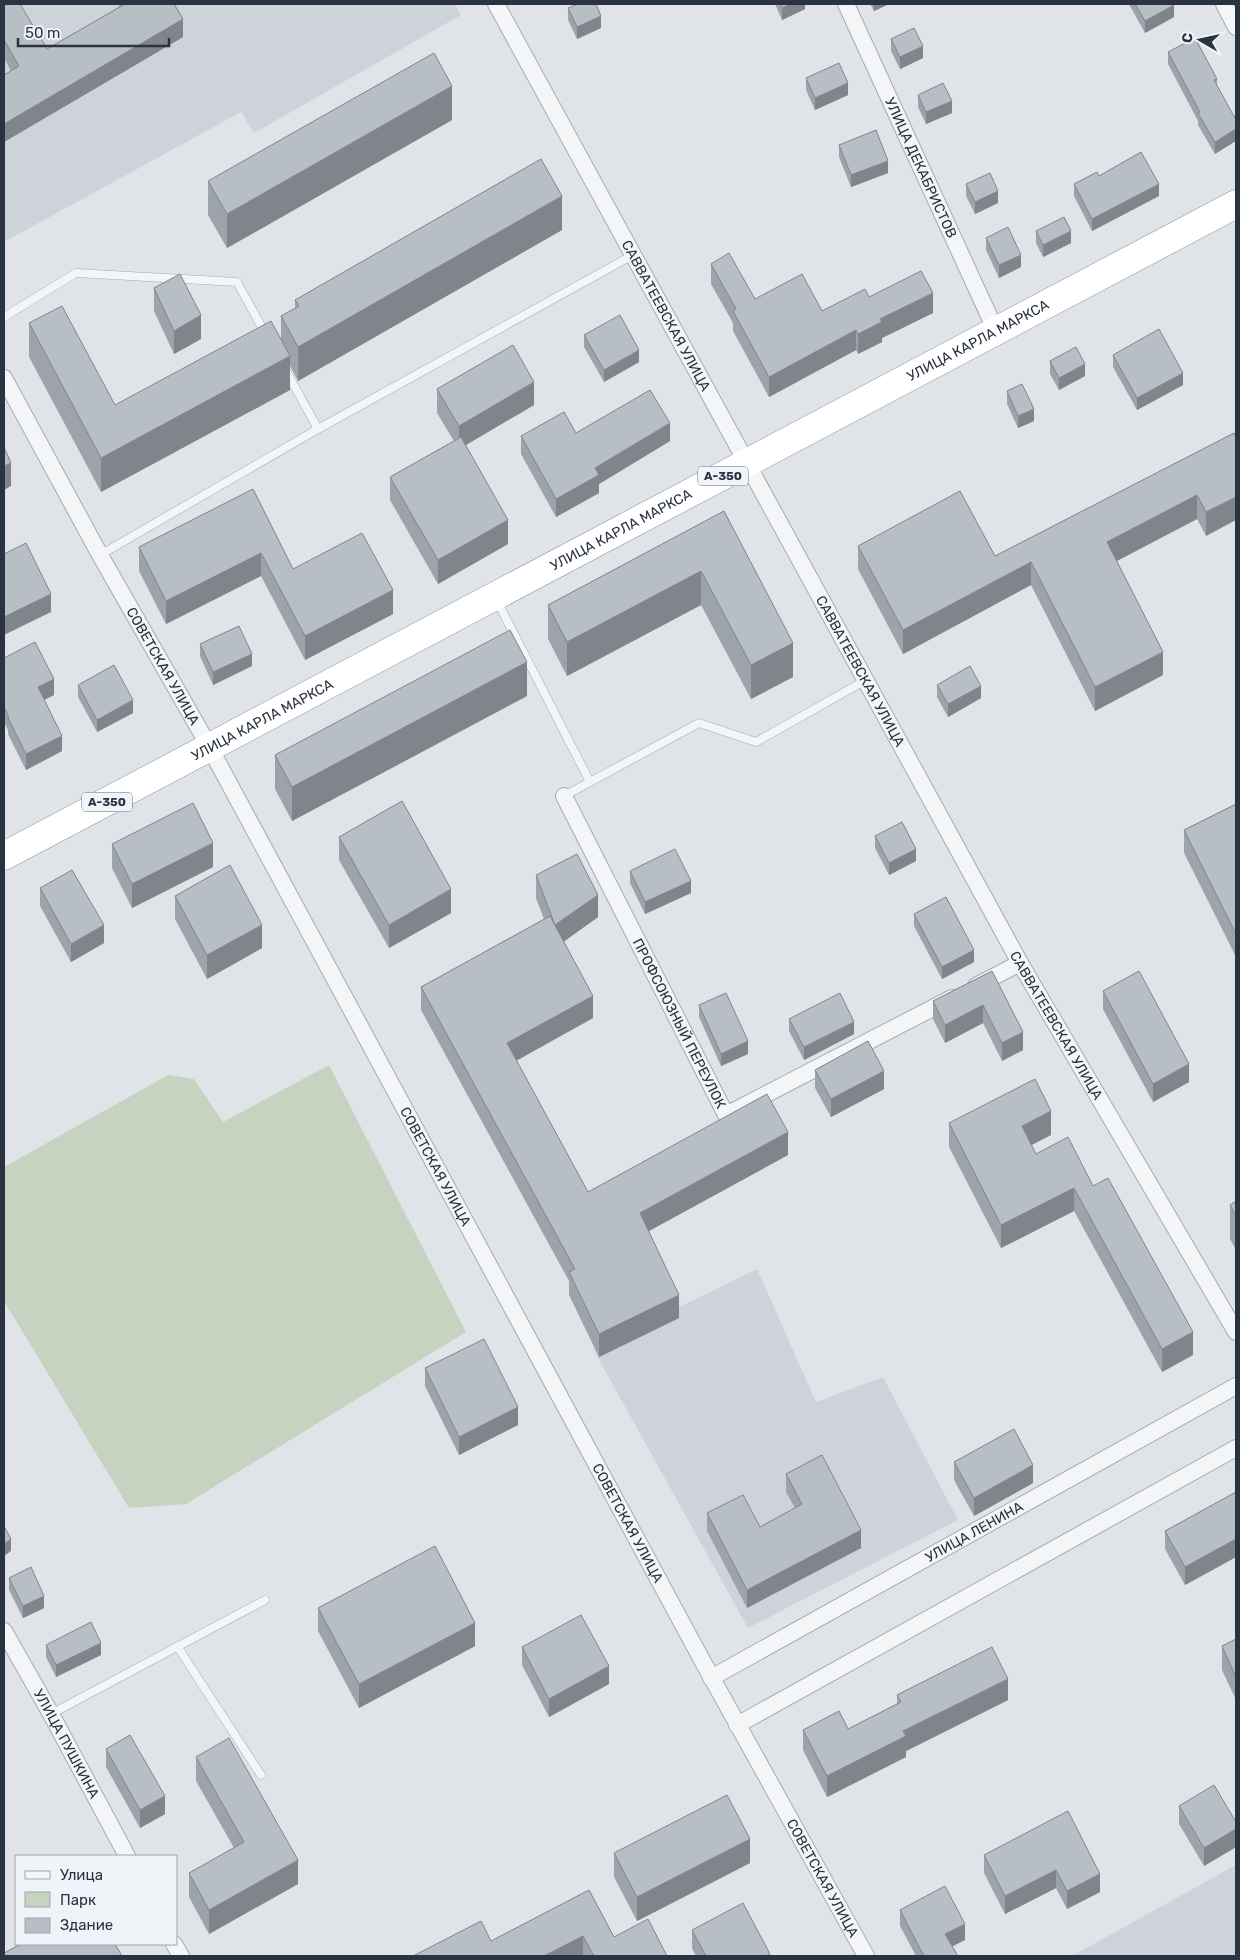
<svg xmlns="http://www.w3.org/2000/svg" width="1240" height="1960" font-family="Rubik,sans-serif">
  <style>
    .built { fill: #ced3db }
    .green { fill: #c7d3c1 }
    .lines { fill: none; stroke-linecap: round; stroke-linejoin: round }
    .lane-casing { stroke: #a5abb3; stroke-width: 9 }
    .street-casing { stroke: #a5abb3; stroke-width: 18 }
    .highway-casing { stroke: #8792a0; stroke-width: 29 }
    .lane { stroke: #f3f5f7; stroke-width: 8 }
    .street { stroke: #f3f5f7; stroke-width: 16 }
    .highway { stroke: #fff; stroke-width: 28 }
    .wall { fill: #9da3aa }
    .shaded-wall { fill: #80858b }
    .building { fill: #b7bec6; stroke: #80858b }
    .labels { text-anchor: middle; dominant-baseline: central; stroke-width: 4.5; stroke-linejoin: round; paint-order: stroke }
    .shield { fill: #f0f3f7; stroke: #656d78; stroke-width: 1 }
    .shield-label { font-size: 12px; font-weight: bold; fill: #293341 }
    .street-label { font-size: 14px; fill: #293341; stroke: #f0f3f7 }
  </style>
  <rect width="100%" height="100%" fill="#e0e4e9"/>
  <!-- built -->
  <g class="built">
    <path d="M4,4H455L461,15L254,133L241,112L4,242Z"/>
    <path d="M757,1269L816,1402L883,1377L958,1520L748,1628L593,1349Z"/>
    <path d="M1236,1865V1956H1072Z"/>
  </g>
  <!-- green -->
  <path class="green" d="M329,1065L466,1332L186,1504L129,1508L4,1301V1167L168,1075L194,1079L223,1122Z"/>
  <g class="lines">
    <!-- lane casing -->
    <g class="lane-casing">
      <g id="lane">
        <path d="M4,317L76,273L237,282L266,335"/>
        <path d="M285,369L318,429"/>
        <path d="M100,555L318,429L633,255"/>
        <path d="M496,599L590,782"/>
        <path d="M564,796L699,723L756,742L866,680"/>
        <path d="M177,1646L261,1775"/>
        <path d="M51,1714L265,1600"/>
      </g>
    </g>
    <!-- street casing -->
    <g class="street-casing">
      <g id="street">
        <path id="s1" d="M496,4L1020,963L1236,1332"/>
        <path id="s2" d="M846,4L996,331"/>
        <path d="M1224,4L1236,27"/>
        <path id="s3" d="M4,378L100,555L210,748L703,1662L866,1956"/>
        <path id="s4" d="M564,796L726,1115L952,998"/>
        <path d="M976,986L1020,963"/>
        <path id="s5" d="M4,1631L51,1714L127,1856"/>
        <path id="s6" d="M711,1678L1236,1386"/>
        <path d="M737,1725L1236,1448"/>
        <path d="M174,1944L181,1956"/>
      </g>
    </g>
    <!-- highway casing -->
    <g class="highway-casing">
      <g id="highway">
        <path id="s7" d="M4,856C415,640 825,420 1236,204"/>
      </g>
    </g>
    <!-- lane -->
    <use href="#lane" class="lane"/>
    <!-- street -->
    <use href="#street" class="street"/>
    <!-- highway -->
    <use href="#highway" class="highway"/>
  </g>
  <!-- wall -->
  <g class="wall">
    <path d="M4,4L47,49L120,7L118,4H174L183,37L4,142V75L11,71L4,58Z"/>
    <path d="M775,4H805V9L782,20Z"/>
    <path d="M870,4H889L874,11Z"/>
    <path d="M1129,4H1173L1174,17L1145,33Z"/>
    <path d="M568,8L601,28L577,39L568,20Z"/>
    <path d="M891,39L923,58L900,69L891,51Z"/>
    <path d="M1168,52L1217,79L1215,154L1198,125V121L1168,64Z"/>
    <path d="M806,78L848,95L815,110L806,90Z"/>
    <path d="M918,95L952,113L926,124L918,107Z"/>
    <path d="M452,120L227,248L208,215V181Z"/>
    <path d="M839,145L888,173L851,187L839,157Z"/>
    <path d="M1099,176L1159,196L1092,231L1074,196V184Z"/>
    <path d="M966,184L998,203L975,214L966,196Z"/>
    <path d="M562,230L298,381L290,366V390L101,492L29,357V323L115,405L281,339V316L295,308V300Z"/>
    <path d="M1036,231L1071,243L1043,257L1036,243Z"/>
    <path d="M986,238L1021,267L999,278L986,250Z"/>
    <path d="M711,264L755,299L822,311L869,297L933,313L882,338V342L858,354L856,350L769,397L733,331V323L711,284Z"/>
    <path d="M154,288L201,339L174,354L154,311Z"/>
    <path d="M584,335L639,362L604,382L584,347Z"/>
    <path d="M1113,355L1183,385L1137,410L1113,367Z"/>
    <path d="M1050,361L1085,376L1059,390L1050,374Z"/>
    <path d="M437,389L534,405L466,445L508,544L438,584L390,500V477L454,441L437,413Z"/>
    <path d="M1007,391L1034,421L1018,428L1007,404Z"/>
    <path d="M576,433L670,441L599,484V493L556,517L521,454V436Z"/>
    <path d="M1234,433L1206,536L1197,519L1117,561L1163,675L1095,711L1031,585L903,654L858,569V546L995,556Z"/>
    <path d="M253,489L293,569L393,614L305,660L261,576L166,624L139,571V547Z"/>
    <path d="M724,511L793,677L751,699L701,605L567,676L548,639V605Z"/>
    <path d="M200,644L252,666L213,685L200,656Z"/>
    <path d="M4,658L54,695L44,700L62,751L26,770L8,734V730L4,722Z"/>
    <path d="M78,685L133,713L97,732L78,697Z"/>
    <path d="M937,685L981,698L948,717L937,697Z"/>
    <path d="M527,696L292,821L275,789V755Z"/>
    <path d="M1236,804V957L1184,853V830Z"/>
    <path d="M875,836L916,861L889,875L875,848Z"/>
    <path d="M339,837L451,913L389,948L339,860Z"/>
    <path d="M112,844L213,867L132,908L112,868Z"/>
    <path d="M630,871L691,893L645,914L630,883Z"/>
    <path d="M536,875L598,917L564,941L593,1018L516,1060L588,1192L788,1155L648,1231L679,1318L599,1357L569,1295V1281L421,1010V987L544,919L536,898Z"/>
    <path d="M40,888L104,943L71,962L40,906Z"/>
    <path d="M175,896L262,948L207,979L175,919Z"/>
    <path d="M914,914L974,962L942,979L914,926Z"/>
    <path d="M992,971L1023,1050L1002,1061L983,1023L945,1043L933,1019V1001Z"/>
    <path d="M1103,991L1189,1082L1153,1102L1103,1009Z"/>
    <path d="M699,1005L748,1054L721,1066L699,1017Z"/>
    <path d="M789,1019L854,1034L804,1060L789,1031Z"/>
    <path d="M815,1070L884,1089L831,1117L815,1088Z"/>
    <path d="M949,1123L1051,1135L1031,1145L1036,1154L1093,1186L1193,1355L1162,1372L1074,1211L1001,1248L949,1147Z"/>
    <path d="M1236,1201V1250L1230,1239V1205Z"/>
    <path d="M425,1368L518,1425L459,1455L425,1386Z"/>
    <path d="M954,1462L1033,1483L974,1516L954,1480Z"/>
    <path d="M786,1474L861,1548L747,1608L707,1531V1513L760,1527L795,1508L786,1492Z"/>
    <path d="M1236,1492V1557L1185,1585L1165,1549V1531Z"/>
    <path d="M9,1578L44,1608L23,1618L9,1590Z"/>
    <path d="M318,1608L475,1646L359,1708L318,1631Z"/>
    <path d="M1236,1639V1700L1222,1670V1646Z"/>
    <path d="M46,1645L101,1655L56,1677L46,1657Z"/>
    <path d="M522,1647L609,1684L549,1717L522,1665Z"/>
    <path d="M897,1695L1008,1700L906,1751V1757L827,1797L803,1750V1730L848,1729L897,1704Z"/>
    <path d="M106,1749L165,1814L140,1828L106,1767Z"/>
    <path d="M196,1757L298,1884L209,1934L189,1897V1873L234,1848L196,1781Z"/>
    <path d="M1179,1806L1236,1822V1847L1204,1866L1179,1824Z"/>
    <path d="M614,1853L750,1863L637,1921L614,1877Z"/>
    <path d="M984,1855L1100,1874V1892L1067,1909L1056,1888L1005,1914L984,1873Z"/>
    <path d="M589,1890L614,1937L667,1956H583L491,1941Z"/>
    <path d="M900,1910L965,1940L952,1946L958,1956H916L900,1926Z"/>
    <path d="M692,1930L770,1956H696L692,1948Z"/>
  </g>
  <!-- shaded-wall -->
  <g class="shaded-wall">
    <path d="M791,4H805V9L782,20V8Z"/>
    <path d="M874,4H889L874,11Z"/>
    <path d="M1174,5V17L1145,33V21Z"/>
    <path d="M601,16V28L577,39V27Z"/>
    <path d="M183,19V37L4,142V124Z"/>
    <path d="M923,46V58L900,69V57Z"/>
    <path d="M848,83V95L815,110V98Z"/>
    <path d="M452,86V120L227,248V214Z"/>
    <path d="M952,101V113L926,124V112Z"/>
    <path d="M1236,129V141L1215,154V142Z"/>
    <path d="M888,161V173L851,187V175Z"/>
    <path d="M1159,184V196L1092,231V219Z"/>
    <path d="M998,191V203L975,214V202Z"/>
    <path d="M562,196V230L298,381V347Z"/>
    <path d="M1071,231V243L1043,257V245Z"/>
    <path d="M1021,255V267L999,278V265Z"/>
    <path d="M933,293V313L882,338V342L858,354V334L880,319Z"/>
    <path d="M201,315V339L174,354V331Z"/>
    <path d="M856,330V350L769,397V377Z"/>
    <path d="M639,350V362L604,382V370Z"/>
    <path d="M290,356V390L101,492V458Z"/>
    <path d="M1085,364V376L1059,390V378Z"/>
    <path d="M1183,373V385L1137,410V398Z"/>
    <path d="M534,382V405L459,449V426Z"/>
    <path d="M1034,409V421L1018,428V416Z"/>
    <path d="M670,423V441L599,484V493L556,517V499L595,468Z"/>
    <path d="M11,463V486L4,490V466Z"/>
    <path d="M1197,495V519L1107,566V542Z"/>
    <path d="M1236,497V520L1206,536V512Z"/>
    <path d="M508,520V544L438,584V560Z"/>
    <path d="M261,553V576L166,624V601Z"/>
    <path d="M1031,562V585L903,654V630Z"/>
    <path d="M701,571V605L567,676V642Z"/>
    <path d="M393,590V614L305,660V636Z"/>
    <path d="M51,594V612L4,635V617Z"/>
    <path d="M793,643V677L751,699V665Z"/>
    <path d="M1163,652V675L1095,711V687Z"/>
    <path d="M252,654V666L213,685V672Z"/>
    <path d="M527,662V696L292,821V787Z"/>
    <path d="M54,679V695L38,703V687Z"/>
    <path d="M981,686V698L948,717V704Z"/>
    <path d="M133,700V713L97,732V720Z"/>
    <path d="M62,736V751L26,770V754Z"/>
    <path d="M213,843V867L132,908V884Z"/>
    <path d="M916,849V861L889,875V863Z"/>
    <path d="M691,881V893L645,914V902Z"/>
    <path d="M451,889V913L389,948V925Z"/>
    <path d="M598,895V917L555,948V925Z"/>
    <path d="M104,925V943L71,962V944Z"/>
    <path d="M262,925V948L207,979V955Z"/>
    <path d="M974,950V962L942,979V967Z"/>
    <path d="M593,996V1018L507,1066V1043Z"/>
    <path d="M983,1005V1023L945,1043V1025Z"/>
    <path d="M854,1022V1034L804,1060V1047Z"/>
    <path d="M1023,1032V1050L1002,1061V1043Z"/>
    <path d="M748,1041V1054L721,1066V1054Z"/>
    <path d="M1189,1064V1082L1153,1102V1084Z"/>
    <path d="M884,1071V1089L831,1117V1099Z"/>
    <path d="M1051,1111V1135L1022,1150V1126Z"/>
    <path d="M788,1132V1155L640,1236V1213Z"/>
    <path d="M1074,1188V1211L1001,1248V1225Z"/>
    <path d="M679,1295V1318L599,1357V1334Z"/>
    <path d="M1193,1332V1355L1162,1372V1349Z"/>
    <path d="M518,1407V1425L459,1455V1437Z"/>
    <path d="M1033,1465V1483L974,1516V1498Z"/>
    <path d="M861,1530V1548L747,1608V1590Z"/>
    <path d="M11,1539V1551L4,1556V1544Z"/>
    <path d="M1236,1539V1557L1185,1585V1567Z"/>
    <path d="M44,1596V1608L23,1618V1606Z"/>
    <path d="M475,1623V1646L359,1708V1684Z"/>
    <path d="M101,1643V1655L56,1677V1665Z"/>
    <path d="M609,1666V1684L549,1717V1699Z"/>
    <path d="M1008,1679V1700L906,1751V1757L827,1797V1776L903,1731Z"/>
    <path d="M165,1796V1814L140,1828V1810Z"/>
    <path d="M1236,1829V1847L1204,1866V1848Z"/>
    <path d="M750,1839V1863L637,1921V1897Z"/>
    <path d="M298,1860V1884L209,1934V1910Z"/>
    <path d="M1056,1870V1888L1005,1914V1896Z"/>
    <path d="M1100,1874V1892L1067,1909V1891Z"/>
    <path d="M965,1924V1940L945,1950V1934Z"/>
    <path d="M583,1936V1956H544Z"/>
  </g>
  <!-- building -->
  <g class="building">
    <path d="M4,4H20L47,49L125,4H174L183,19L4,124V75L19,66L4,40Z"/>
    <path d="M578,4H596L601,16L577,27L568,8Z"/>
    <path d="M781,4H791L782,8Z"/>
    <path d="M1135,4H1173L1174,5L1145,21Z"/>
    <path d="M914,28L923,46L900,57L891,39Z"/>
    <path d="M1195,38L1217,79L1214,80L1236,120V129L1215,142L1198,113L1200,112L1168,52Z"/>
    <path d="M434,53L452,86L227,214L208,181Z"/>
    <path d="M839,63L848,83L815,98L806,78Z"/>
    <path d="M943,83L952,101L926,112L918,95Z"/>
    <path d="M876,130L888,161L851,175L839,145Z"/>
    <path d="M1141,152L1159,184L1092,219L1074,184L1097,172L1099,176Z"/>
    <path d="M541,159L562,196L298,347L281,316L299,306L295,300Z"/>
    <path d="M990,173L998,191L975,202L966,184Z"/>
    <path d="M1064,217L1071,231L1043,245L1036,231Z"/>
    <path d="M1008,227L1021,255L999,265L986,238Z"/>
    <path d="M729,253L755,299L802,274L822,311L865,289L869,297L921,271L933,293L880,319L882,322L858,334L856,330L769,377L733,311L736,309L711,264Z"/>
    <path d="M180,274L201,315L174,331L154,288Z"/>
    <path d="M62,306L115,405L271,321L290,356L101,458L29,323Z"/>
    <path d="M620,315L639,350L604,370L584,335Z"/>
    <path d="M1159,329L1183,373L1137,398L1113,355Z"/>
    <path d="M513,345L534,382L459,426L437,389Z"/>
    <path d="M1076,347L1085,364L1059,378L1050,361Z"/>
    <path d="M1022,384L1034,409L1018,416L1007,391Z"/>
    <path d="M650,390L670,423L595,468L599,475L556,499L521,436L564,412L576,433Z"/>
    <path d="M1234,433L1236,438V497L1206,512L1197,495L1107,542L1163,652L1095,687L1031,562L903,630L858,546L960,491L995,556Z"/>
    <path d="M461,437L508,520L438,560L390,477Z"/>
    <path d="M4,447L11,463L4,466Z"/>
    <path d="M253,489L293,569L362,533L393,590L305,636L261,553L166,601L139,547Z"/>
    <path d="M724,511L793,643L751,665L701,571L567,642L548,605Z"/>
    <path d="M26,543L51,594L4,617V554Z"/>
    <path d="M239,626L252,654L213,672L200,644Z"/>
    <path d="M510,630L527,662L292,787L275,755Z"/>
    <path d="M35,642L54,679L38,687L62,736L26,754L8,718H9L4,707V658Z"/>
    <path d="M114,665L133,700L97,720L78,685Z"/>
    <path d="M970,666L981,686L948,704L937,685Z"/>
    <path d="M402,801L451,889L389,925L339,837Z"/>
    <path d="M193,803L213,843L132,884L112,844Z"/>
    <path d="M1236,804V934L1184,830Z"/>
    <path d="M902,822L916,849L889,863L875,836Z"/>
    <path d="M675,849L691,881L645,902L630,871Z"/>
    <path d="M577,854L598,895L555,925L536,875Z"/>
    <path d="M230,865L262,925L207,955L175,896Z"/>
    <path d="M72,870L104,925L71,944L40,888Z"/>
    <path d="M946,897L974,950L942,967L914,914Z"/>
    <path d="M550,916L593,996L507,1043L588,1192L767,1094L788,1132L640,1213L679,1295L599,1334L569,1272L575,1269L421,987Z"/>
    <path d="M992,971L1023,1032L1002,1043L983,1005L945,1025L933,1001Z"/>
    <path d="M1139,971L1189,1064L1153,1084L1103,991Z"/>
    <path d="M726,993L748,1041L721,1054L699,1005Z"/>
    <path d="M840,993L854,1022L804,1047L789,1019Z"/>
    <path d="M868,1041L884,1071L831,1099L815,1070Z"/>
    <path d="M1035,1079L1051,1111L1022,1126L1036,1154L1068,1137L1093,1186L1108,1178L1193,1332L1162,1349L1074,1188L1001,1225L949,1123Z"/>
    <path d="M1236,1201V1216L1230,1205Z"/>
    <path d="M484,1339L518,1407L459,1437L425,1368Z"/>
    <path d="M1014,1429L1033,1465L974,1498L954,1462Z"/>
    <path d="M822,1455L861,1530L747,1590L707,1513L743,1495L760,1527L802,1504L786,1474Z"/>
    <path d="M1236,1492V1539L1185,1567L1165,1531Z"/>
    <path d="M4,1526L11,1539L4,1544Z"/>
    <path d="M435,1546L475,1623L359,1684L318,1608Z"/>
    <path d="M31,1567L44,1596L23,1606L9,1578Z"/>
    <path d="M581,1615L609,1666L549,1699L522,1647Z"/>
    <path d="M91,1622L101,1643L56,1665L46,1645Z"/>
    <path d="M1236,1639V1677L1222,1646Z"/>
    <path d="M992,1647L1008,1679L903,1731L906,1736L827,1776L803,1730L839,1711L848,1729L901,1702L897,1695Z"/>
    <path d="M130,1735L165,1796L140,1810L106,1749Z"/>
    <path d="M229,1738L298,1860L209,1910L189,1873L244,1842L196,1757Z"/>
    <path d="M1214,1785L1236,1822V1829L1204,1848L1179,1806Z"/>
    <path d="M727,1795L750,1839L637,1897L614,1853Z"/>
    <path d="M1068,1811L1100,1874L1067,1891L1056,1870L1005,1896L984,1855Z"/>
    <path d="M945,1886L965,1924L945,1934L958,1956H924L900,1910Z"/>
    <path d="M589,1890L614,1937L648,1919L667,1956H594L583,1936L544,1956H413L481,1921L491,1941Z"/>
    <path d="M743,1903L770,1954L765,1956H706L692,1930Z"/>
    <path d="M21,1944H115L122,1956H4V1953Z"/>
  </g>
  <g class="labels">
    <!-- shield labels -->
    <g class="shield">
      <rect x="698" y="466.5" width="50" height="19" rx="4"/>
      <rect x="82" y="792.5" width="50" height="19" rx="4"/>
    </g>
    <g class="shield-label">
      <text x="723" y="476">А-350</text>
      <text x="107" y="802">А-350</text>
    </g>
    <!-- street labels -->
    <g class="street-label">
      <text stroke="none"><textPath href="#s2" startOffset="180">УЛИЦА ДЕКАБРИСТОВ</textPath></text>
      <text stroke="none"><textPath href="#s1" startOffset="355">САВВАТЕЕВСКАЯ УЛИЦА</textPath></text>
      <text stroke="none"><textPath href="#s7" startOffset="1102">УЛИЦА КАРЛА МАРКСА</textPath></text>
      <text stroke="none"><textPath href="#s7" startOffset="698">УЛИЦА КАРЛА МАРКСА</textPath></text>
      <text stroke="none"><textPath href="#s3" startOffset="329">СОВЕТСКАЯ УЛИЦА</textPath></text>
      <text stroke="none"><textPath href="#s1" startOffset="760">САВВАТЕЕВСКАЯ УЛИЦА</textPath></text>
      <text stroke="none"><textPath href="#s7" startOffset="292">УЛИЦА КАРЛА МАРКСА</textPath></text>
      <text stroke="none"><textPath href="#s4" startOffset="255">ПРОФСОЮЗНЫЙ ПЕРЕУЛОК</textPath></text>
      <text stroke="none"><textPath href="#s1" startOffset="1165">САВВАТЕЕВСКАЯ УЛИЦА</textPath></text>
      <text stroke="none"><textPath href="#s3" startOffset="899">СОВЕТСКАЯ УЛИЦА</textPath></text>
      <text stroke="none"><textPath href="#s3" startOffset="1304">СОВЕТСКАЯ УЛИЦА</textPath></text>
      <text stroke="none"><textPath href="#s6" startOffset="301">УЛИЦА ЛЕНИНА</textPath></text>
      <text stroke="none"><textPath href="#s5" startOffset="129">УЛИЦА ПУШКИНА</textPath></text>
      <text stroke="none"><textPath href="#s3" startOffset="1709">СОВЕТСКАЯ УЛИЦА</textPath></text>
    </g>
  </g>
  <!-- border -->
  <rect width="1240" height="1960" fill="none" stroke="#293341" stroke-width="10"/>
  <!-- legend -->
  <rect x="15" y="1855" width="162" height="90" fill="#f0f3f7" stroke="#a0a6ae"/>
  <rect x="25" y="1871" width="25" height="8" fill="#f3f5f7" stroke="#a0a6ae"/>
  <text x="60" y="1880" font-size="15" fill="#293341">Улица</text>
  <rect x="25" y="1892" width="25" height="15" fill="#c7d3c1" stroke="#a0a6ae"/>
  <text x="60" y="1905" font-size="15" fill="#293341">Парк</text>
  <rect x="25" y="1918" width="25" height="15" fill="#b7bec6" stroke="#a0a6ae"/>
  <text x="60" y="1930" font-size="15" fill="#293341">Здание</text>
  <!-- north arrow -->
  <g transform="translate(1200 40) rotate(279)" stroke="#f0f3f7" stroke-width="4" paint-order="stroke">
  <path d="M0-4L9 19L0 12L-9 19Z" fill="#293341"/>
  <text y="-8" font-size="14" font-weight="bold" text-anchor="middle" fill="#293341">С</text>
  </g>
  <!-- scale -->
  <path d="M18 38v8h151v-8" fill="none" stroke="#293341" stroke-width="2.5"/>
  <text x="25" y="38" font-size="15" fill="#293341" stroke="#f0f3f7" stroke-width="4" paint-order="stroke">50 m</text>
</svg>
